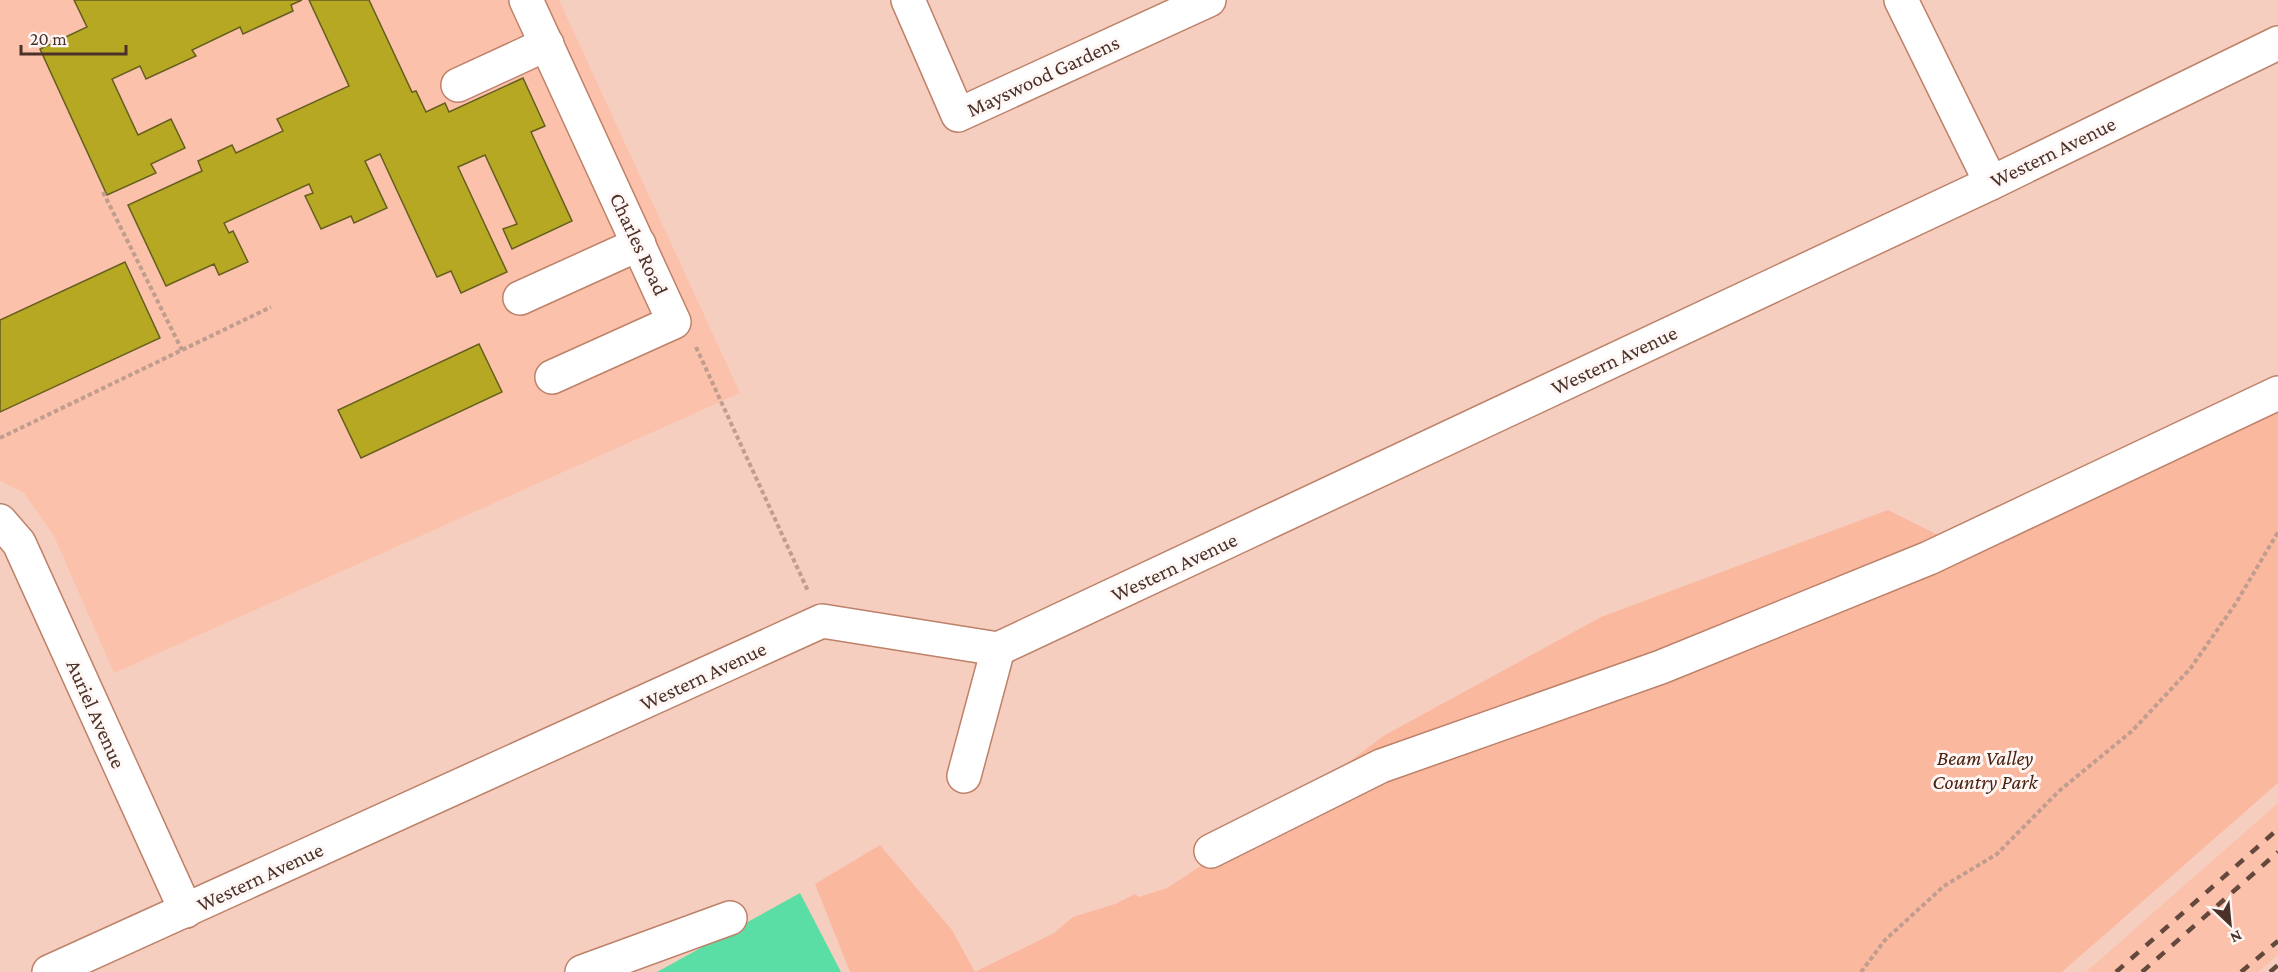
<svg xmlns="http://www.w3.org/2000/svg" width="2278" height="972" font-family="'Crimson Pro',serif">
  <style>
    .built { fill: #fbc1aa }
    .green { fill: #fab89f }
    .water { fill: #5adea6 }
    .building { fill: #b7a824; stroke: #655e1e; stroke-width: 1.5 }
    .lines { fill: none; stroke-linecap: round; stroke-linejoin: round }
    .minor-casing { stroke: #be8169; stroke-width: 36 }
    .path { stroke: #c09d8f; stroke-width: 4; stroke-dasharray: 4.5 3; stroke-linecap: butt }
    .minor { stroke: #fff; stroke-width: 33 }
    .rail { stroke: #64483d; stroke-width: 4.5; stroke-dasharray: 10 10; stroke-linecap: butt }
    .labels { text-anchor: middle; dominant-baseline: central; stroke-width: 6; stroke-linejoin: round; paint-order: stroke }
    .street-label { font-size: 21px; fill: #4b3127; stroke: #fef7f5 }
    .park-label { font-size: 21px; font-style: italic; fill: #4b2210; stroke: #fef7f5 }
  </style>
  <rect width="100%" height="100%" fill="#f6cebf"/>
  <!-- built -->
  <g class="built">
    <path d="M0,0H559L740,393L114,673L54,536L24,493L0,481Z"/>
    <path d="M2278,803V955L2258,972H2086Z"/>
  </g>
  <!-- green -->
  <path class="green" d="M2278,409V783L2062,972H850L815,884L880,845L952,930L975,972L1054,933L1073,917L1115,904L1135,894L1139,897L1167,888L1268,822L1385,735L1601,617L1888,510L1948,540Z"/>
  <!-- water -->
  <path class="water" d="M800,893L841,972H657Z"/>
  <!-- building -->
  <g class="building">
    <path d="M74,0H302L291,5L293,11L243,34L240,27L192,50L196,56L146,79L140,66L112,79L138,135L171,119L185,148L151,164L156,173L107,195L40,49L87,27Z"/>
    <path d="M309,0H369L412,92L416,91L426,112L445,103L449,112L523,78L545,126L531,132L572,221L512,249L503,229L517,224L485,155L458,167L507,272L461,293L451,271L437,277L380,154L365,161L387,208L354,223L351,216L321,229L305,196L313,193L309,184L224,223L229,233L233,231L248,262L219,275L214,264L166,286L128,205L202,171L198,161L232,145L236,153L283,131L277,119L349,86Z"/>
    <path d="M125,262L160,338L0,412V320Z"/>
    <path d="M479,344L502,392L361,458L338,410Z"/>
  </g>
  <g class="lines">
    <!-- minor casing -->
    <g class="minor-casing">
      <g id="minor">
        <path d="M526,0L674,322L552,377"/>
        <path d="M908,0L958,115L1209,0"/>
        <path d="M1901,0L1991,183"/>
        <path d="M458,85L547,44"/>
        <path d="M520,298L639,244"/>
        <path d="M0,521L19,543L186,911"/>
        <path d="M964,776L998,649"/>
        <path d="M1211,851L1381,766L1661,667L1929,558L2278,393"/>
        <path d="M49,972L822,621L998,649L1991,183L2278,43"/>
        <path d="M582,972L730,918"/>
      </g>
    </g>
    <!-- path -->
    <g class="path">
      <path d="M103,192L182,350"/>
      <path d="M696,347L808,591"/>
      <path d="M0,438L271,307"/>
      <path d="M1861,972L1885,940L1944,886L1997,854L2059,791L2132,731L2190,669L2236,603L2278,532"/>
    </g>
    <!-- minor -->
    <use href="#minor" class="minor"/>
    <!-- rail -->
    <g class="rail">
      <path d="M2116,972L2278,829"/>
      <path d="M2142,972L2278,852"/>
      <path d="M2241,972L2278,941"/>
      <path d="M2270,972L2278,965"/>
    </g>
  </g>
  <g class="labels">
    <!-- street labels -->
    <g class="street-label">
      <text transform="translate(1043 76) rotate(-25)">Mayswood Gardens</text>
      <text transform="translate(2053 152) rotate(-26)">Western Avenue</text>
      <text transform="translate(639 244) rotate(65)">Charles Road</text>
      <text transform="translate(1614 360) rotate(-25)">Western Avenue</text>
      <text transform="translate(1174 567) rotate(-25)">Western Avenue</text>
      <text transform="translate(703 676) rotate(-25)">Western Avenue</text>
      <text transform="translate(96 714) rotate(66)">Auriel Avenue</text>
      <text transform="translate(260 877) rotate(-25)">Western Avenue</text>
    </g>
    <!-- park labels -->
    <g class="park-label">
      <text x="1985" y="758">Beam Valley<tspan x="1985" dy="24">Country Park</tspan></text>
    </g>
  </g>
  <!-- north arrow -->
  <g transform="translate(2230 924) rotate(154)" stroke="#fef7f5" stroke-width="4.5" paint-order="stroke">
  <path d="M0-4.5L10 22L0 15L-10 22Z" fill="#4b3127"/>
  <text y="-9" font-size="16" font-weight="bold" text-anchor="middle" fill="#4b3127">N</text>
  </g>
  <!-- scale -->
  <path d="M21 45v9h105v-9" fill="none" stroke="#4b3127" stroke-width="3"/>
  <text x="30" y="45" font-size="18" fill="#4b3127" stroke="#fef7f5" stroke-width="4.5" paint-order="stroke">20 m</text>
</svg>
